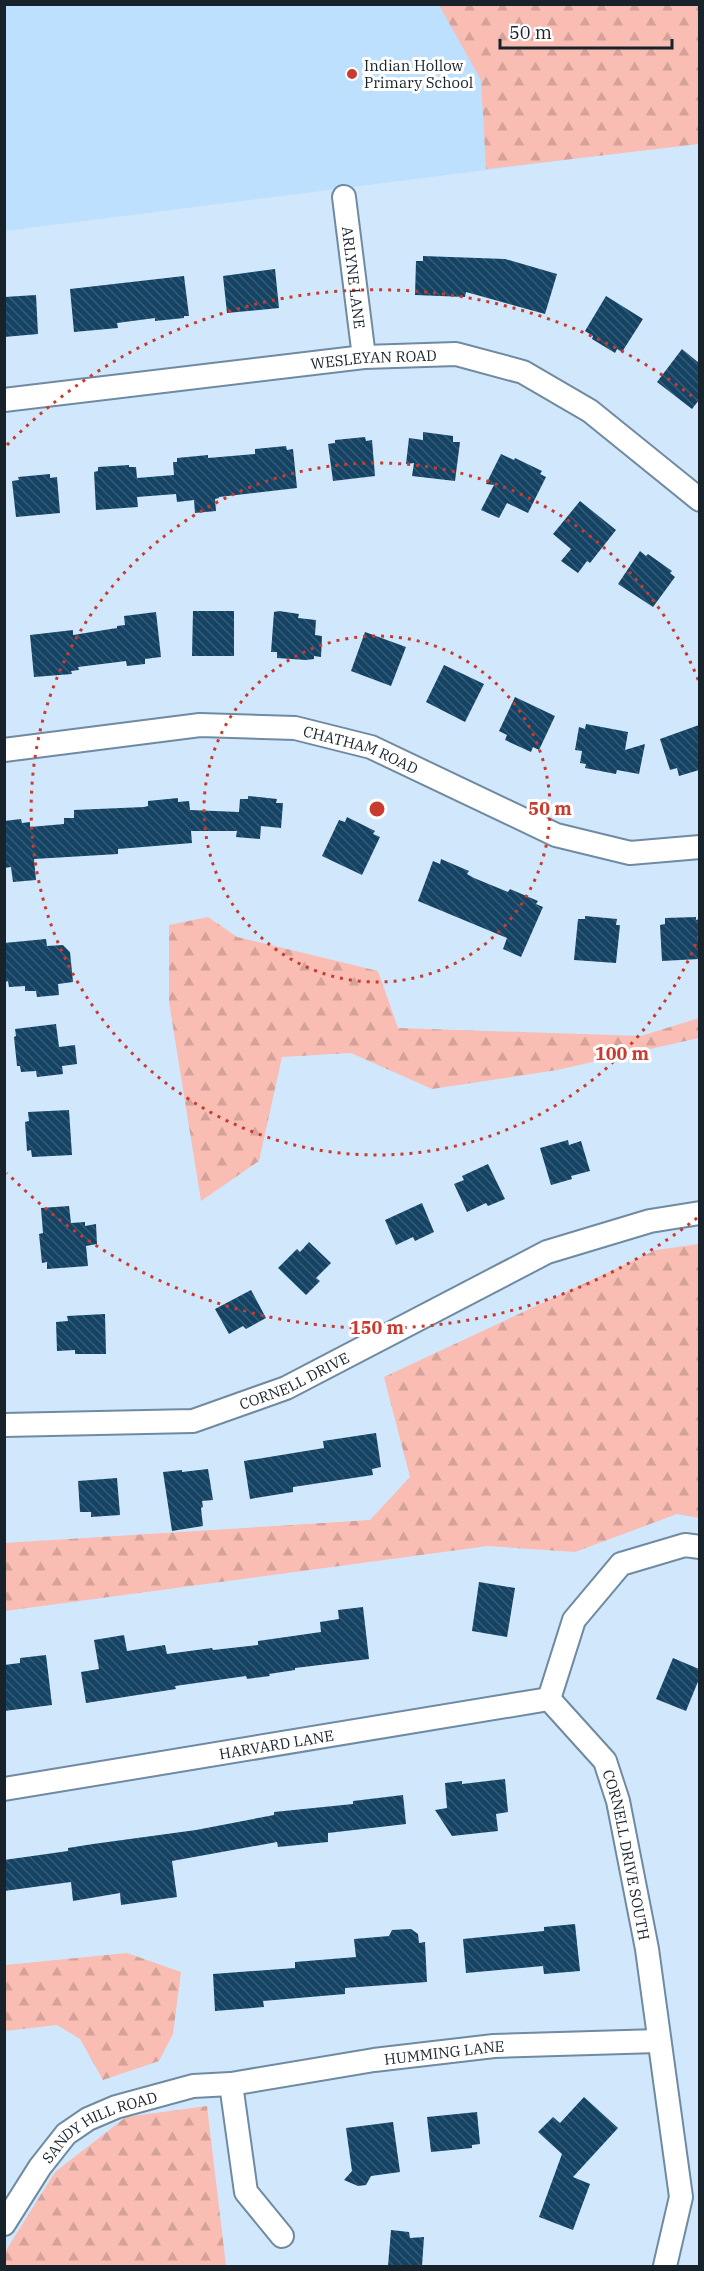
<svg xmlns="http://www.w3.org/2000/svg" width="704" height="2271" font-family="'IBM Plex Serif',serif">
  <style>
    .built { fill: #bce0fd }
    .forest { fill: url(#forest-firs) }
    .building { fill: url(#building-back-hatch) }
    .lines { fill: none; stroke-linecap: round; stroke-linejoin: round }
    .minor-casing { stroke: #6f8aa1; stroke-width: 26 }
    .minor { stroke: #fff; stroke-width: 22 }
    .ring { fill: none; stroke: #c93b2e; stroke-width: 3; stroke-dasharray: 3 6 }
    .poi-dot { fill: #c93b2e; stroke: #fff; stroke-width: 2 }
    .labels { text-anchor: middle; dominant-baseline: central; stroke-width: 6; stroke-linejoin: round; paint-order: stroke }
    .poi-label { font-size: 15px; fill: #17222b; stroke: #fff; text-anchor: start }
    .street-label { font-size: 15px; fill: #17222b; stroke: #fff }
    .centre { fill: #c93b2e; stroke: #fff; stroke-width: 3 }
    .ring-label { font-size: 18px; text-anchor: middle; font-weight: bold; fill: #c93b2e; stroke: #fff; stroke-width: 6; stroke-linejoin: round; paint-order: stroke }
  </style>
  <defs>
    <pattern id="forest-firs" width="22" height="20" patternUnits="userSpaceOnUse" patternTransform="scale(1.5)"><rect width="22" height="20" fill="#f9bdb3"/><path d="M5 1l3.5 6h-7zM16 11l3.5 6h-7z" fill="#d5a29a"/></pattern>
    <pattern id="building-back-hatch" width="6" height="6" patternUnits="userSpaceOnUse" patternTransform="scale(1.5)"><rect width="6" height="6" fill="#154364"/><path d="M-1 5l2 2M0 0l6 6M5-1l2 2" fill="none" stroke="#365b76"/></pattern>
  </defs>
  <rect width="100%" height="100%" fill="#d1e8fc"/>
  <!-- built -->
  <path class="built" d="M4,5H699V143L5,231Z"/>
  <!-- forest -->
  <g class="forest">
    <path d="M439,5H699V144L486,169L481,80Z"/>
    <path d="M208,917L237,937L378,971L398,1028L641,1036L699,1018V1038L557,1070L432,1089L351,1053L282,1057L259,1161L201,1201L169,1002V925Z"/>
    <path d="M699,1244V1518L677,1514L575,1552L488,1546L5,1611V1543L370,1520L410,1477L384,1377L656,1250Z"/>
    <path d="M127,1953L181,1972L173,2034L159,2061L103,2080L80,2039L57,2025L5,2031V1965Z"/>
    <path d="M207,2106L226,2266H5V2252L55,2172L126,2117Z"/>
  </g>
  <!-- building -->
  <g class="building">
    <path d="M423,256L505,259L557,274L545,314L466,292L465,297L415,295L416,261H423Z"/>
    <path d="M275,269L279,308L227,313L223,276Z"/>
    <path d="M184,276L189,316H184V318L155,321V318L117,323L118,328L74,332L70,289Z"/>
    <path d="M36,295L38,334L4,337V297Z"/>
    <path d="M606,296L643,319L622,352L617,349L615,353L592,339L593,336L585,331Z"/>
    <path d="M682,349L699,363V400L692,409L657,382Z"/>
    <path d="M423,432L453,436V442H460L455,481L412,476L414,463L406,464L409,438L423,440Z"/>
    <path d="M365,437L366,441L372,440L375,476L333,481L328,444L335,443V440Z"/>
    <path d="M286,446L287,450L293,449L297,488L219,497V498L215,499L216,511L195,513L194,500L177,502L176,494L137,497L138,507L96,510L94,472L98,471V467L129,465V467H136L137,478L174,475L173,462H177V458L208,455V458L255,454V449Z"/>
    <path d="M501,454L514,460L515,458L542,471L540,474L546,477L528,513L507,503L499,518L481,510L494,485L486,484Z"/>
    <path d="M50,474V478L57,477L60,513L16,517L12,481L19,480L18,477Z"/>
    <path d="M580,501L616,530L590,563L587,561L578,573L561,561L571,549L553,534Z"/>
    <path d="M640,551L646,556L648,554L672,571L670,573L675,577L653,607L618,584Z"/>
    <path d="M193,611H234V656H192Z"/>
    <path d="M279,611L299,614L298,618L316,620L315,635L322,636L321,657L314,656V659L306,660L277,658V652H271L274,612Z"/>
    <path d="M156,612L161,657L145,659V664L127,666L126,661L78,667L79,670L71,671L72,674L34,677L30,635L73,630V635L117,628V626L125,625L124,616Z"/>
    <path d="M365,632L406,647L391,686L351,671Z"/>
    <path d="M444,665L484,684L465,722L426,702Z"/>
    <path d="M515,697L555,716L539,750L533,747L531,752L505,740L507,735L499,731Z"/>
    <path d="M586,724L628,732L625,750L645,744L639,774L617,770L616,774L585,768L586,764L580,763L582,751L575,750L579,727L585,729Z"/>
    <path d="M699,725V770L679,776L677,768L670,770L660,739Z"/>
    <path d="M248,796L277,799L276,803H283L281,828L261,826L260,839L236,837L237,831H191L192,843L118,849V854L34,859L36,880L13,882L11,867L4,868V821L21,819L22,823L30,822V827L64,824V818H74V810L144,807L148,806V801L178,798V802L189,801L190,810L239,812L240,799H248Z"/>
    <path d="M347,817L375,831L373,834L380,837L362,875L322,856L339,820L345,822Z"/>
    <path d="M441,859L469,871L467,874L474,878L508,892L510,889L538,901L536,904L543,907L521,957L503,949L507,938L418,901L433,861L440,864Z"/>
    <path d="M585,916L617,919L616,925H620L616,963L574,960L578,919H585Z"/>
    <path d="M696,917V920L699,919V959L662,961L660,925L665,924V918Z"/>
    <path d="M46,939L47,946L63,945L70,952L73,982L58,984L59,995L37,997L36,991H25V986L9,987L8,981L5,982L4,943Z"/>
    <path d="M56,1024L59,1047L75,1045L77,1064L62,1066L63,1074L37,1077L36,1071L21,1072L20,1066H17L14,1037L16,1036L15,1029Z"/>
    <path d="M69,1110L72,1155L32,1157L31,1150L27,1151L25,1122L29,1121L28,1112Z"/>
    <path d="M568,1140L569,1145L581,1141L590,1171L571,1176L572,1179L551,1185L540,1148Z"/>
    <path d="M488,1164L505,1199L488,1206L486,1203L467,1212L454,1184L464,1180L462,1176Z"/>
    <path d="M422,1203L434,1232L415,1241L413,1237L396,1245L385,1220Z"/>
    <path d="M69,1206L71,1223L85,1222V1226L96,1224L97,1244L86,1246L88,1266L47,1269V1262L42,1263L39,1234L43,1233L41,1208Z"/>
    <path d="M309,1242L331,1263L316,1278L320,1281L306,1295L278,1268L297,1249L300,1252Z"/>
    <path d="M251,1290L266,1318L246,1329L243,1326L229,1334L215,1309Z"/>
    <path d="M105,1314L106,1354H75V1350L57,1351L56,1322L68,1321L67,1316Z"/>
    <path d="M376,1433L381,1467L372,1469L373,1475L293,1487V1492L250,1499L244,1461L324,1448L323,1441Z"/>
    <path d="M208,1469L213,1500L202,1501L203,1507L201,1508L203,1526L172,1531L163,1472L182,1470V1472Z"/>
    <path d="M117,1478L120,1515L91,1517V1512H80L78,1481Z"/>
    <path d="M479,1582L515,1588L507,1637L472,1631Z"/>
    <path d="M363,1607L369,1659L295,1668V1670L269,1674L270,1676L247,1679L246,1676L175,1686L176,1689L86,1703L81,1672L99,1669L94,1640L124,1635L127,1651L165,1645L167,1654L212,1648L213,1650L258,1645V1641L321,1632L320,1622L339,1619L338,1610Z"/>
    <path d="M46,1655L52,1705L4,1711V1665L20,1663V1658Z"/>
    <path d="M673,1658L699,1669V1679L686,1711L656,1699Z"/>
    <path d="M505,1779L508,1812L496,1814L498,1831L452,1836L435,1810L447,1808L445,1783L462,1781V1784Z"/>
    <path d="M403,1795L406,1824L328,1833V1842L278,1847L277,1842L172,1861L177,1897L121,1905L120,1893L73,1901L71,1882L4,1891V1860L68,1851V1848L93,1844L196,1830L274,1815V1812L353,1804V1801Z"/>
    <path d="M575,1924L580,1971L544,1974L543,1966L466,1973L463,1939L544,1931V1927Z"/>
    <path d="M411,1929L418,1934L419,1943L425,1942L427,1982L345,1988V1994L263,2001L264,2007L215,2011L213,1974L295,1968V1962L356,1957L354,1939L389,1936L392,1930Z"/>
    <path d="M584,2097L618,2128L573,2177L590,2184L573,2230L539,2217L562,2154L538,2132L553,2117L560,2123Z"/>
    <path d="M477,2112L480,2144L472,2145V2148L431,2152L427,2117Z"/>
    <path d="M393,2122L400,2172L371,2176L366,2185L358,2186L344,2180L352,2171L346,2128Z"/>
    <path d="M391,2230L409,2232L410,2238L424,2237L422,2266H388Z"/>
  </g>
  <g class="lines">
    <!-- minor casing -->
    <g class="minor-casing">
      <g id="minor">
        <path id="s1" d="M344,197L364,357"/>
        <path id="s2" d="M4,400L364,357L456,354L523,372L590,411L700,500"/>
        <path id="s3" d="M4,750L200,725L295,728L371,747L556,835L630,853L700,847"/>
        <path id="s4" d="M4,1425L193,1421L286,1388L547,1252L650,1221L700,1213"/>
        <path id="s5" d="M549,1699L605,1761L618,1801L647,1949L681,2197L665,2266"/>
        <path d="M549,1699L574,1620L621,1564L685,1545L700,1547"/>
        <path id="s6" d="M4,1789L549,1699"/>
        <path d="M231,2084L246,2192L282,2236"/>
        <path id="s7" d="M4,2224L40,2167L66,2134L88,2119L116,2107L193,2086L231,2084L374,2060L494,2046L658,2041"/>
      </g>
    </g>
    <!-- minor -->
    <use href="#minor" class="minor"/>
  </g>
  <!-- distance rings -->
  <g class="ring">
    <circle cx="377" cy="809" r="173"/>
    <path d="M699 936A346 346 0 1 1 699 682"/>
    <path d="M697 1218A519 519 0 0 1 7 1173M7 445A519 519 0 0 1 697 400"/>
  </g>
  <!-- markers -->
  <circle class="poi-dot" cx="352" cy="74" r="6"/>
  <g class="labels">
    <!-- poi labels -->
    <g class="poi-label">
      <text x="364" y="65">Indian Hollow<tspan x="364" dy="17">Primary School</tspan></text>
    </g>
    <!-- street labels -->
    <g class="street-label">
      <text stroke="none"><textPath href="#s1" startOffset="81">ARLYNE LANE</textPath></text>
      <text stroke="none"><textPath href="#s2" startOffset="372">WESLEYAN ROAD</textPath></text>
      <text stroke="none"><textPath href="#s3" startOffset="362">CHATHAM ROAD</textPath></text>
      <text stroke="none"><textPath href="#s4" startOffset="298">CORNELL DRIVE</textPath></text>
      <text stroke="none"><textPath href="#s6" startOffset="276">HARVARD LANE</textPath></text>
      <text stroke="none"><textPath href="#s5" startOffset="180">CORNELL DRIVE SOUTH</textPath></text>
      <text stroke="none"><textPath href="#s7" startOffset="500">HUMMING LANE</textPath></text>
      <text stroke="none"><textPath href="#s7" startOffset="142">SANDY HILL ROAD</textPath></text>
    </g>
  </g>
  <circle cx="377" cy="809" r="9" class="centre"/>
  <g class="ring-label">
    <text x="550" y="815">50 m</text>
    <text x="622" y="1060">100 m</text>
    <text x="377" y="1334">150 m</text>
  </g>
  <!-- border -->
  <rect width="704" height="2271" fill="none" stroke="#17222b" stroke-width="12"/>
  <!-- scale -->
  <path d="M500 39v9h172v-9" fill="none" stroke="#17222b" stroke-width="3"/>
  <text x="509" y="39" font-size="18" fill="#17222b" stroke="#ffffff" stroke-width="4.5" paint-order="stroke">50 m</text>
</svg>
